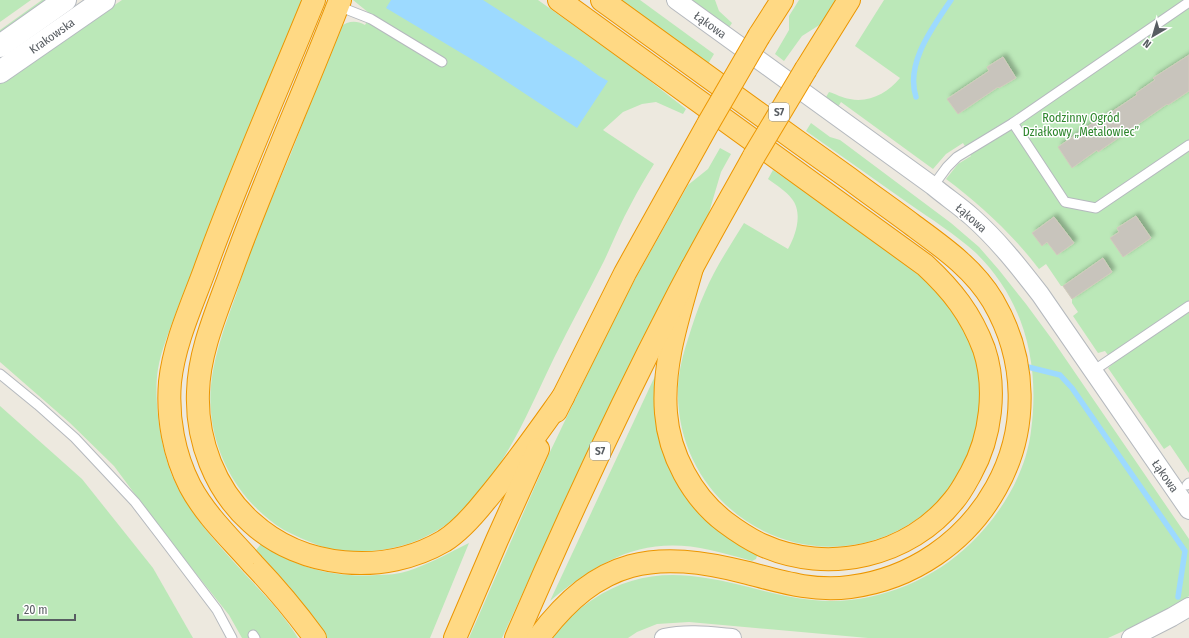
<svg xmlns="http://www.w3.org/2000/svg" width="1189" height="638" font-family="'Fira Sans Condensed',sans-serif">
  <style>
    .green { fill: #bbe8b8 }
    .water { fill: #9ddaff }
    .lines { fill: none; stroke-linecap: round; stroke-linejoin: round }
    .stream { stroke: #9ddaff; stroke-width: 5.5 }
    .building { fill: #c8c4bc; stroke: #d2cbbd; filter: url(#shadow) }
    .lane-casing { stroke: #b5b9be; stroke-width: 11 }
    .street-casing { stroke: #b5b9be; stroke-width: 20 }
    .secondary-casing { stroke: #b5bac0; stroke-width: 24 }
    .highway-casing { stroke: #ec9600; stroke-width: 24 }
    .lane { stroke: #fff; stroke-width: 9 }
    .street { stroke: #fff; stroke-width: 18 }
    .secondary { stroke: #fff; stroke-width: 22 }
    .highway { stroke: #ffd984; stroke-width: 22 }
    .highway-bridge-casing { stroke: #ec9600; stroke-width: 24; stroke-linecap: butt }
    .highway-bridge { stroke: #ffd984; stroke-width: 22 }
    .labels { text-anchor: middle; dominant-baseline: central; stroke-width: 3; stroke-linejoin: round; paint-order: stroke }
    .shield { fill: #fff; stroke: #8a8e91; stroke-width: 1 }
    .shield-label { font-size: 11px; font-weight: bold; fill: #585d62 }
    .street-label { font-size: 12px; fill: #585d62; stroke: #fff }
    .park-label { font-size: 12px; fill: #2d862c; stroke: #fff }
  </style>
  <defs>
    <filter id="shadow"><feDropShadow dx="3.5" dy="-3.5" stdDeviation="2" flood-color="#0004"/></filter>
  </defs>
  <rect width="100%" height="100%" fill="#ede9df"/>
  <!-- green -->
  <g class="green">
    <path d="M0,0H31L0,22Z"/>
    <path d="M42,0H53L0,38V30Z"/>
    <path d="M122,0H304C273,76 241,152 210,228C198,257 186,286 175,315C169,332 161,351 158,369C153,400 161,449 173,478C193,521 227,554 258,588C273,604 287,620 298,638H242L229,615L166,536L114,466L70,423L0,362V83Z"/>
    <path d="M353,0H538L632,67L686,109L683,114L656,102L642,104L623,112L603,130L654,164C646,177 638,190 631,204C621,222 613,242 604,261C588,293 570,325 554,358C532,403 514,449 482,488C476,495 471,504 464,510C433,540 391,554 349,551C339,550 330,549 320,546C308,541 295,536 284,530C243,505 215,460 211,412C207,373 223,331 236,295C242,275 249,255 256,235C267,208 279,182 290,156C307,113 323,70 340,27C348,21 356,20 365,25L369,18V13Z"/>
    <path d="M618,0H640L714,54L708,64Z"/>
    <path d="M691,0H715L719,11L732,23L728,29Z"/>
    <path d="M799,0H836L821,24L802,36L784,61L775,54L789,30V16Z"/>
    <path d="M884,0H1189V473L1170,445L1164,449L1108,368L1114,363L1105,351L1098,353L1073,316L1078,312L1072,303V299L1063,286H1061L1046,264L1039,269C1013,235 981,205 946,179L958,164L971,156L963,143L946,154L933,169L841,102L838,107L826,97L829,92C836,94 842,98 850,99C869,103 888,93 900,78L855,46Z"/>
    <path d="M811,123L830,137L840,140L951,223L979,247L999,270L1026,304L1054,342L1189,539V596L1171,609L1159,615L1108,638H868L689,622L657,624L637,632L628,638H553C557,633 560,627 565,622C572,613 582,607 592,600C628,576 663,571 706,578C742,583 776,597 813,600C870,606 930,583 971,543C1001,514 1026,473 1031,431C1040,365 1025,301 976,253C955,234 931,219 908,203C874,179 840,155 806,131Z"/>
    <path d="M720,148L731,154L721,172L708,216L642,339L568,494L502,638H469L549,454L619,308L688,185L708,169Z"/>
    <path d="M773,170C803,190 832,212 862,233C893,256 928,277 952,308C957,315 960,323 964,330C967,336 971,342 973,348C982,369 982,394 980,416C977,440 966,464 952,484C939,504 919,520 897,531C792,582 674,502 678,387C679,370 683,354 688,339C693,323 698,307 705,292C715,268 730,246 744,223L788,249C796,235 803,213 792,199C786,191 776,185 768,179Z"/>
    <path d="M655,376C652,433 667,490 714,527C727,538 741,546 756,553L757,556L756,559L752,561C738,557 724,553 710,550C643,535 601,560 550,601Z"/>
    <path d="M0,406L82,479L153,568L193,638H0Z"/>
    <path d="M469,543L430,638H326L289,586L256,550L261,544C297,568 334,578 377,575C387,575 398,574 408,571C429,564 449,553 469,543Z"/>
  </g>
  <!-- water -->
  <path class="water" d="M391,0H483L580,62L599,76L608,81L577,128L483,66L386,8Z"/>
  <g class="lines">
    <!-- stream -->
    <g class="stream">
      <path d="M916,97C905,63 933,27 951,0"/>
      <path d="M1028,367L1060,375L1072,388L1185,551L1178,597"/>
    </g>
  </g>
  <!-- building -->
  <g class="building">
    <path d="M1189,55V91L1168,105L1167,104L1098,152L1097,150L1072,168L1058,147L1097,120L1098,121L1137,95L1136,93L1155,80L1153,78Z"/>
    <path d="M1003,57L1016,78L999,88L998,87L958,114L947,99L989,71L987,67Z"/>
    <path d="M1136,216L1151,238L1123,257L1110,238L1119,232L1117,228Z"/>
    <path d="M1054,217L1074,243L1057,255L1047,242L1042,246L1032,233Z"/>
    <path d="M1103,258L1112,272L1072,299L1063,286Z"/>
  </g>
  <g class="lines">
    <!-- lane casing -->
    <g class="lane-casing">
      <g id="lane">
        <path d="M338,6L371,19L442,62"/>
        <path d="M1013,123L1065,202L1096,208L1189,145"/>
        <path d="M933,186L947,167L957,157L1013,123L1189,2"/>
        <path d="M1093,371L1189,306"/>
        <path d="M0,374L38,405L75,438L135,502L161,536L217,610L232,638"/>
        <path d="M1187,485L1189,483"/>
        <path d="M253,635L255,638"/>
      </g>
    </g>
    <!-- street casing -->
    <g class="street-casing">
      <g id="street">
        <path d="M676,0L933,186C946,197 960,206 972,217C998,240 1019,267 1040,294L1189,510"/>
        <path d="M664,638C687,633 710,636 732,638"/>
        <path d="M1131,638L1172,617L1189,607"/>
      </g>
    </g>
    <!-- secondary casing -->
    <g class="secondary-casing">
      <g id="secondary">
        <path d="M0,46L65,0"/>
        <path d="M0,72L104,0"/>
      </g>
    </g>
    <!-- highway casing -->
    <g class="highway-casing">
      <g id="highway">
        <path d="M314,0C277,91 237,180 204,272C191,307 174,344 170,382C167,417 174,455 190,486C206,516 231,539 253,564C275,587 296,612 315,638"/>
        <path d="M340,0C305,91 264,180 231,272C217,311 199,351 198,392C196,440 215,490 251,522C302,569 384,576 444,541C460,531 473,516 485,501C513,468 538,432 563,397"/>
        <path d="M559,0L925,265C952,290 971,314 984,349C997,388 991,437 971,473C966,482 961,492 954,500C910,556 828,575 762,545C749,539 737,531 725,522C692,497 669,454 666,413C662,364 679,315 692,268"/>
        <path d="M759,36L782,0"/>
        <path d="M806,69L849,0"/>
        <path d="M556,411L625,273L708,124"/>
        <path d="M455,638L497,540L538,449"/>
        <path d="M516,638C565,524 617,412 674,302C699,253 727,205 754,156"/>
        <path d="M538,638C599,557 654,549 748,573C782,582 814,592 850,587C912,579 966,542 996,488C1029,429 1027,359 993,301C974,269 944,248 914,226C893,210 871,195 850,179C767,120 685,60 602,0"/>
      </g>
    </g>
    <!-- lane -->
    <use href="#lane" class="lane"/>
    <!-- street -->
    <use href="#street" class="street"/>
    <!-- secondary -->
    <use href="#secondary" class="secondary"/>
    <!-- highway -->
    <use href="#highway" class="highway"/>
    <!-- highway-bridge casing -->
    <g class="highway-bridge-casing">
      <g id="highway-bridge">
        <path d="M708,124L759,36"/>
        <path d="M754,156L806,69"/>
      </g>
    </g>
    <!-- highway-bridge -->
    <use href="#highway-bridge" class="highway-bridge"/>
  </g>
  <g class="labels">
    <!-- shield labels -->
    <g class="shield">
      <rect x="769" y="103" width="20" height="18" rx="3"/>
      <rect x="590" y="442" width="20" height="18" rx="3"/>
    </g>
    <g class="shield-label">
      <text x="779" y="112">S7</text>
      <text x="600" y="451">S7</text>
    </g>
    <!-- street labels -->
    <g class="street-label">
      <text transform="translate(710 25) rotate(36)">Łąkowa</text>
      <text transform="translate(52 36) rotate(-35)">Krakowska</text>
      <text transform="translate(971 218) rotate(41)">Łąkowa</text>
      <text transform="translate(1165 476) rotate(55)">Łąkowa</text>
    </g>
    <!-- park labels -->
    <g class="park-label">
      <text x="1081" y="118">Rodzinny Ogród<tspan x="1081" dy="14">Działkowy „Metalowiec”</tspan></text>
    </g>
  </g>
  <!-- north arrow -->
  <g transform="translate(1153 36) rotate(218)" stroke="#ffffff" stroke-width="3" paint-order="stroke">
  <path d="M0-3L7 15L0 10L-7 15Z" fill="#585d62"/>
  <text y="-6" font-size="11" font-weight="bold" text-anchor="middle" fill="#585d62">N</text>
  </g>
  <!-- scale -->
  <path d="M18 614v6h57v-6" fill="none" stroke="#585d62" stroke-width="2"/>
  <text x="24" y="614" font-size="12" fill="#585d62" stroke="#ffffff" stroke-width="3" paint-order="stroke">20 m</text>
</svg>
